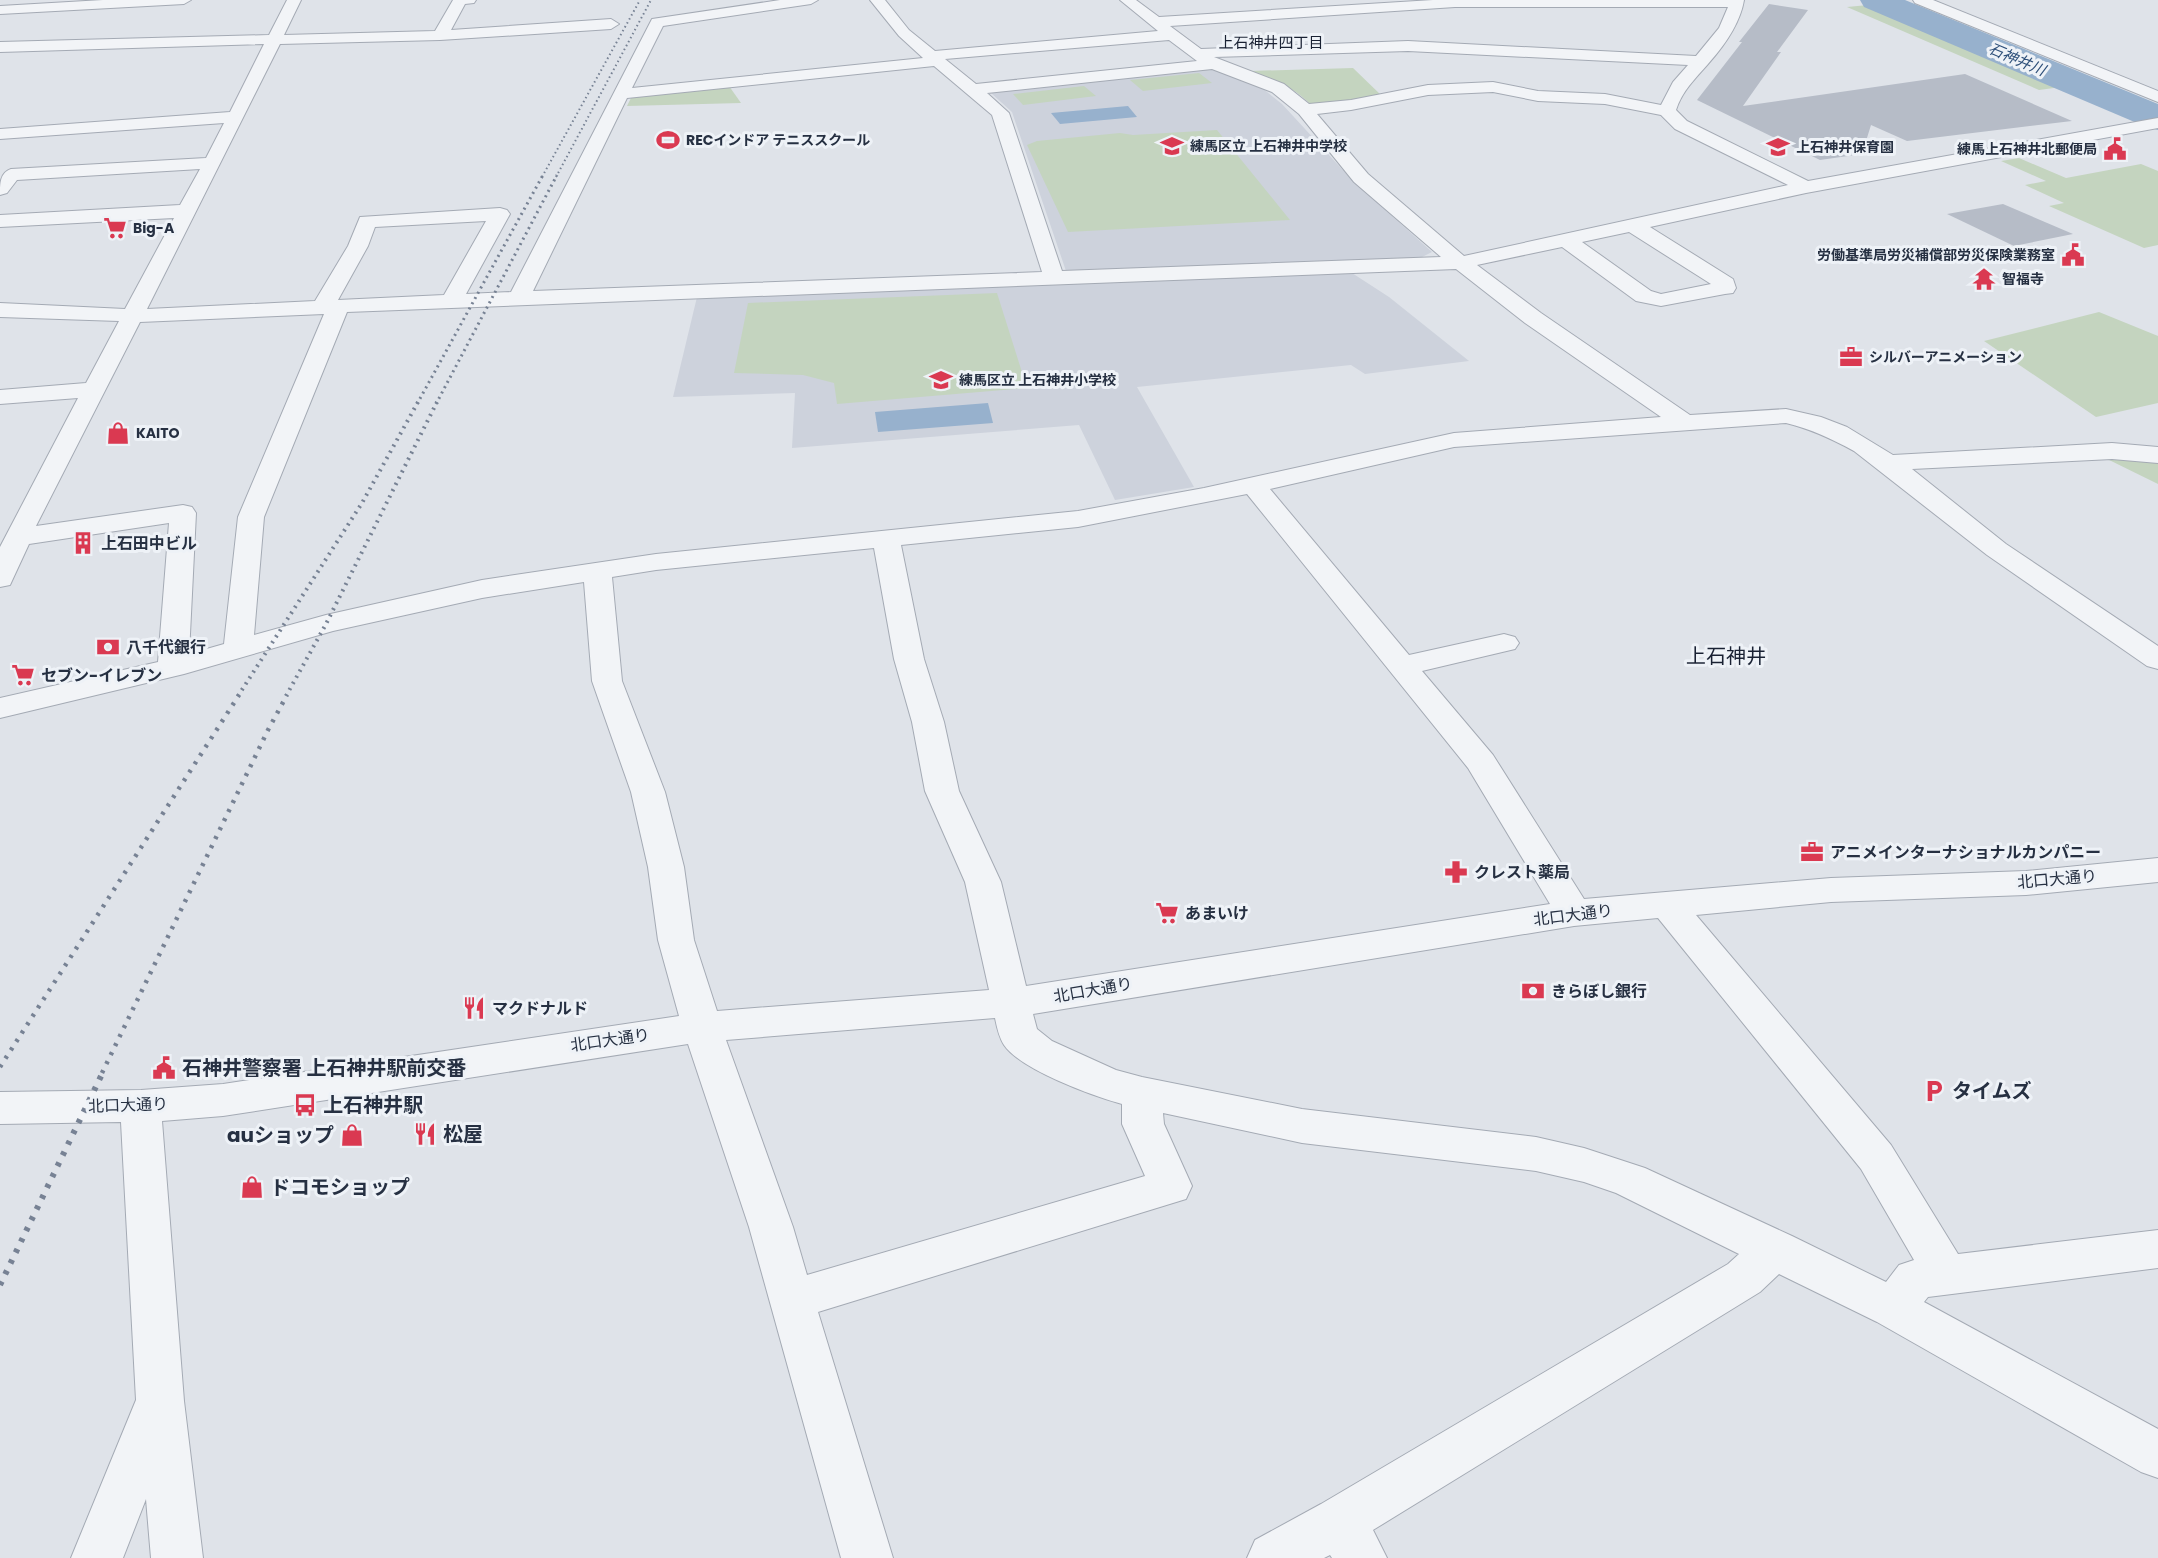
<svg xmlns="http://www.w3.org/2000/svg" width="2158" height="1558" font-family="Poppins,'Noto Sans JP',sans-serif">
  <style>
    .built { fill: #cdd2dc }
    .green { fill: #c4d4bf }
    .water { fill: #97b1cd }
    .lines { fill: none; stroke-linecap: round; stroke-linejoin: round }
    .river { fill: #97b1cd; fill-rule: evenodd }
    .building { fill: #b6bcc7 }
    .minor-casing { stroke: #a4aab4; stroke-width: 2 }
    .minor { fill: #f2f4f7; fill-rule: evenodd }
    .rail-far4 { stroke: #778294; stroke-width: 2; stroke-dasharray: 1.5 3; stroke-linecap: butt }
    .rail-far3 { stroke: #778294; stroke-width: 3; stroke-dasharray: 2 4; stroke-linecap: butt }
    .rail-far2 { stroke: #778294; stroke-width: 4; stroke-dasharray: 2 5; stroke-linecap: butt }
    .rail-far1 { stroke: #778294; stroke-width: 4.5; stroke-dasharray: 3 7; stroke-linecap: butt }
    .rail { stroke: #778294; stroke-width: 6; stroke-dasharray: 4 8; stroke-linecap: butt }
    .labels { text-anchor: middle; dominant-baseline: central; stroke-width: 6; stroke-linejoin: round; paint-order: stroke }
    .far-poi-label { font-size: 14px; font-weight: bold; fill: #263042; stroke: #eef2f7; text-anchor: start }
    .far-neighbourhood-label { font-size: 15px; fill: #192133; stroke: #eef2f7 }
    .far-water-label { font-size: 15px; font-style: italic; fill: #2d4f79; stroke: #eef2f7 }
    .poi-label { font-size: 16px; font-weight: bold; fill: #263042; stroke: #eef2f7; text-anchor: start }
    .street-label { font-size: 16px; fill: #263042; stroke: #eef2f7 }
    .quarter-label { font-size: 20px; fill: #192133; stroke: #eef2f7 }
    .near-poi-label { font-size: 20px; font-weight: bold; fill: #263042; stroke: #eef2f7; text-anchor: start }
  </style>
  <rect width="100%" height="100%" fill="#dfe3e9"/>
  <!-- built -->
  <g class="built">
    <path d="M1202,69H1212L1262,88L1282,104L1352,180L1432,252L1418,259L1066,271L1012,112L991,93Z"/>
    <path d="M1352,273L1389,297L1469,361L1365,374L1351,365L1137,387L1194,487L1115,500L1079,425L792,448L795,393L673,397L697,297Z"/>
  </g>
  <!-- green -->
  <g class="green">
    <path d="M1868,5L2040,80L2061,87L2039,90L1847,7Z"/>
    <path d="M1353,68L1382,96L1312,106C1294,87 1274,80 1249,71Z"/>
    <path d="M1199,73L1212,83L1143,91L1130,80Z"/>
    <path d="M729,86L741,103L627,106L631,98L638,95Z"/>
    <path d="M1084,86L1096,96L1023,105L1013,94Z"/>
    <path d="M1217,130L1290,220L1068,232L1027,145L1037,141L1120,133L1133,135Z"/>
    <path d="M2019,158L2066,178L2141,164L2158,171V245L2144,248L2049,206L2064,203L2025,185L2046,181L2001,161Z"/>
    <path d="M997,293L1027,388L837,404L834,383L803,375L734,373L748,303Z"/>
    <path d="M2099,312L2158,336V403L2096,417L1984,341Z"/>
    <path d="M2103,457L2158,460V484Z"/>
  </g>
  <!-- water -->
  <g class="water">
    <path d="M1128,106L1137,117L1060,124L1051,113Z"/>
    <path d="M988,403L993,423L878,432L875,412Z"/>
  </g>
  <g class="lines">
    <!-- river -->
    <path class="river" d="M1860,0H1905L2158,104V130L2144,126L1864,7Z"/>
  </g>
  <!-- building -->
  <g class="building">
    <path d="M1769,4L1808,10L1777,52H1781L1743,106L1965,74L2072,121L1907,141L1871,125L1862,154L1820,160L1697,100L1742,42H1739Z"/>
    <path d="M2003,204L2073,234L2014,246L1947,214Z"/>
  </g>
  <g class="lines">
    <!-- minor casing -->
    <g class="minor-casing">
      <g id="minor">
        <path d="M103,0H191L184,4L0,14V6Z"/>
        <path d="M287,0H301L284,35L435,31L453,0H476L474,3L465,4L451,30L611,19L619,24L611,29L440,40L280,44L147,309L315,301L348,246L360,217L500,208L507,210L510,214L466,294L511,292L652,19L780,0H818L811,4L663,26L632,88L923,58L899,36L870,0H885L909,30L935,51L1158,31L1120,0H1136L1159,17L1433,0H1744C1740,24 1724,46 1708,64C1695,79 1682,91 1676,110L1687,121L1808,181L2158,118V128L1806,193L1650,227L1733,279L1736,288L1733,293L1725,294L1661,306L1636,301L1562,247L1477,265L1541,313L1690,415L1786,409L1821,417L1847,427L1893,455L2112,443L2158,447V463L2112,459L1912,469L2006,544L2158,646V669L2147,666L1987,555L1854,451C1832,439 1811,429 1786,423L1454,447L1270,489L1409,655L1504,634L1515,637L1519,643L1515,649L1422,671L1493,755L1584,899L1831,878L2026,871L2158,858V882L2026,895L1831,902L1696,915L1891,1145L1958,1254L2158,1230V1268L1928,1297L1924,1302L2158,1429V1478L2141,1472L1877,1322L1779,1274L1760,1292L1373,1530L1387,1558H1332L1330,1555L1324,1558H1247L1255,1540L1321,1504L1728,1264L1739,1254L1616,1193L1584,1182L1536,1171L1302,1143L1163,1113L1164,1124L1192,1186L1186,1199L818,1312L893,1558H841L749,1227L688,1044L223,1116L162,1121L184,1401L203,1558H151L146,1499L123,1558H71L136,1400L121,1122L0,1124V1092L141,1090L223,1084L679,1016L658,940L648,867L631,792L592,681L584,582L482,598L333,631L184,674L0,718V698L158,662L169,523L29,544L10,585L0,587V547L78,398L0,404V390L86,383L119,321L0,317V303L125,309L174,218L0,227V215L180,205L200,169L17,180L7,193L0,195C0,183 0,173 11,169L206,158L224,123L0,139V129L230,112L264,44L0,52V42L269,35ZM1455,7H1728L1719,28L1696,56L1408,41L1201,49L1170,26ZM1169,40L1197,61L976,84L945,59ZM1408,51L1688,65L1673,82L1661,105L1605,94L1538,91L1493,82L1428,85L1351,100L1309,104L1284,84L1214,57ZM934,66L992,115L1042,272L533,291L627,98ZM1212,69L1272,92L1299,114L1354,182L1441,257L1062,271L1009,113L987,93ZM1493,92L1538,101L1605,104L1661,115L1675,129L1788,185L1464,256L1368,174L1317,114L1351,110L1428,95ZM486,221L444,295L338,300L368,246L375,227ZM1629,232L1711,284L1661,294L1651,291L1582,242ZM1456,269L1525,323L1661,417L1454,433L1204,488L1078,511L656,554L482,580L326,615L254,635L264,517L347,312ZM324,314L238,517L224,644L189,654L196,513L192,507L183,505L36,526L140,322ZM1247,494L1468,768L1550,904L1026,986L1001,882L959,791L944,722L924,659L901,545L1078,527ZM874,548L894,659L912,722L925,791L965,882L989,990L717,1011L694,940L684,867L665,792L622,681L612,577L656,570ZM1658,918L1861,1169L1914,1260L1899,1265L1886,1282L1792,1236L1645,1168L1584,1148L1536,1137L1302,1109L1142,1077L1116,1070L1052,1041L1037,1029L1033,1014L1574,926ZM995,1018C997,1028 999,1037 1004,1045C1021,1070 1093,1096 1122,1104V1124L1145,1176L807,1275L793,1227L726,1040Z"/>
        <path d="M1913,0H1933L2158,91V102L1915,3Z"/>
      </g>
    </g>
    <!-- minor -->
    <use href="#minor" class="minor"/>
    <!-- rail-far4 -->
    <g class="rail-far4">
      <path d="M542,177L640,0"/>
      <path d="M556,177L651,0"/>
    </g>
    <!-- rail-far3 -->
    <g class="rail-far3">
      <path d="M417,404L543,175"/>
      <path d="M436,404L557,175"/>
    </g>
    <!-- rail-far2 -->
    <g class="rail-far2">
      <path d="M238,696L362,503L418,402"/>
      <path d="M286,696L326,624L437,402"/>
    </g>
    <!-- rail-far1 -->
    <g class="rail-far1">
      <path d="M0,1067L239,695"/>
      <path d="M102,1073L268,730L287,695"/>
    </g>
    <!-- rail -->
    <path class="rail" d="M0,1285L103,1072"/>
  </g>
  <!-- icons -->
  <defs>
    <g id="stadium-bare" transform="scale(1.8)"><path d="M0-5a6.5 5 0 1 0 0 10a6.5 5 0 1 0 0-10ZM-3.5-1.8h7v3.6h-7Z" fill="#da3951" stroke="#eef2f7" stroke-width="2.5" paint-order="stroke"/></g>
    <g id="school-bare" transform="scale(1.8)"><path d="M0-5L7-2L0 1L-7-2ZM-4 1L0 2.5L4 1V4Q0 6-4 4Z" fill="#da3951" stroke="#eef2f7" stroke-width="2.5" paint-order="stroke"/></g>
    <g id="civic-bare" transform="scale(1.8)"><path d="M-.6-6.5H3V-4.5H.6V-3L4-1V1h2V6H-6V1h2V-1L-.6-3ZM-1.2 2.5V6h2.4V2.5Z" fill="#da3951" stroke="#eef2f7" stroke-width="2.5" paint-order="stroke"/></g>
    <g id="supermarket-bare" transform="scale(1.8)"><path d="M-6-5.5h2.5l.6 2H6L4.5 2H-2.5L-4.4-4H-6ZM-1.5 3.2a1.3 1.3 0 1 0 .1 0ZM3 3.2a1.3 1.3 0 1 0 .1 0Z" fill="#da3951" stroke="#eef2f7" stroke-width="2.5" paint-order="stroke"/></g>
    <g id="temple-bare" transform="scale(1.8)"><path d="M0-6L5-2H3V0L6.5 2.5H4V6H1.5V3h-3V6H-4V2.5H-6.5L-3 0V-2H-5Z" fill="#da3951" stroke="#eef2f7" stroke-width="2.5" paint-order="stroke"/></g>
    <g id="office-bare" transform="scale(1.8)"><path d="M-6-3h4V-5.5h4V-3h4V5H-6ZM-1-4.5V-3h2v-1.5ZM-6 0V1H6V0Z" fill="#da3951" stroke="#eef2f7" stroke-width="2.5" paint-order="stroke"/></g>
    <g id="shop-bare" transform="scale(1.8)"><path d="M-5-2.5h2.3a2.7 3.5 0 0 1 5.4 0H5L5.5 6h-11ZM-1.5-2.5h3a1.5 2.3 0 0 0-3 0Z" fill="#da3951" stroke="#eef2f7" stroke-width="2.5" paint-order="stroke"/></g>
    <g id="building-bare" transform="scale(1.8)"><path d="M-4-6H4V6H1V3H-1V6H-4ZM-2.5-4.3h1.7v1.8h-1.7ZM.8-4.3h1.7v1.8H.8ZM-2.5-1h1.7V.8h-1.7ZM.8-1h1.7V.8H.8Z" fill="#da3951" stroke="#eef2f7" stroke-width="2.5" paint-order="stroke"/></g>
    <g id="bank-bare" transform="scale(1.8)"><path d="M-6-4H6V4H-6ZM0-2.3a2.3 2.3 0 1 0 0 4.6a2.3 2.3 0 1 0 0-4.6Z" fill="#da3951" stroke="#eef2f7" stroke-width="2.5" paint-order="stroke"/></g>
    <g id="pharmacy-bare" transform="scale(1.8)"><path d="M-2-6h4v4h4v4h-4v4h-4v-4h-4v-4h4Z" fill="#da3951" stroke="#eef2f7" stroke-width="2.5" paint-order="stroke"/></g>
    <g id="restaurant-bare" transform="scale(1.8)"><path d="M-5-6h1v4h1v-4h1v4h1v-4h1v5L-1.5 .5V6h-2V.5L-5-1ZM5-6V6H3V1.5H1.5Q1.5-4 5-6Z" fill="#da3951" stroke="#eef2f7" stroke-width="2.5" paint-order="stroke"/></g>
    <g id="parking-bare" transform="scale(1.8)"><path d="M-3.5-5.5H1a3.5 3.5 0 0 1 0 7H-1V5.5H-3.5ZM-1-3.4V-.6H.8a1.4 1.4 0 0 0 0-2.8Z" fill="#da3951" stroke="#eef2f7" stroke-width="2.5" paint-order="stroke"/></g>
    <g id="bus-bare" transform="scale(1.8)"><path d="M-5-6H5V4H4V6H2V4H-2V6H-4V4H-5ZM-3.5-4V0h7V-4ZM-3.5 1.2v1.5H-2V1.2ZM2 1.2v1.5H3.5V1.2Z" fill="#da3951" stroke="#eef2f7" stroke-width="2.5" paint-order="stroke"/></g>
  </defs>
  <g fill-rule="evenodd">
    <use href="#stadium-bare" x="668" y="140"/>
    <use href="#school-bare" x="1172" y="146"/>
    <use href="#school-bare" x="1778" y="147"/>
    <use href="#civic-bare" x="2115" y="149"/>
    <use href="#supermarket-bare" x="115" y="228"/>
    <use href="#civic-bare" x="2073" y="255"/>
    <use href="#temple-bare" x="1984" y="279"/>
    <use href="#office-bare" x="1851" y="357"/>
    <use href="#school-bare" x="941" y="380"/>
    <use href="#shop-bare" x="118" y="433"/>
    <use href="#building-bare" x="83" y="543"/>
    <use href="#bank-bare" x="108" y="647"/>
    <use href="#supermarket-bare" x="23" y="675"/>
    <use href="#office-bare" x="1812" y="852"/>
    <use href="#pharmacy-bare" x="1456" y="872"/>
    <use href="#supermarket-bare" x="1167" y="913"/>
    <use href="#bank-bare" x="1533" y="991"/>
    <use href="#restaurant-bare" x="474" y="1008"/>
    <use href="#civic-bare" x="164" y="1068"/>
    <use href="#parking-bare" x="1934" y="1091"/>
    <use href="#bus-bare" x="305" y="1105"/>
    <use href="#restaurant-bare" x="425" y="1134"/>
    <use href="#shop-bare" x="352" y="1135"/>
    <use href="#shop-bare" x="252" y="1187"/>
  </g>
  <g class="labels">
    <!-- far-poi labels -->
    <g class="far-poi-label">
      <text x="686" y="140">RECインドア テニススクール</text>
      <text x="1190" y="146">練馬区立 上石神井中学校</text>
      <text x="1796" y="147">上石神井保育園</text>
      <text x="2097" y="149" text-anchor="end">練馬上石神井北郵便局</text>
      <text x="133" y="228">Big-A</text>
      <text x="2055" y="255" text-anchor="end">労働基準局労災補償部労災保険業務室</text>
      <text x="2002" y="279">智福寺</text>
      <text x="1869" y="357">シルバーアニメーション</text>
      <text x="959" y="380">練馬区立 上石神井小学校</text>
      <text x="136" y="433">KAITO</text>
    </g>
    <!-- far-neighbourhood labels -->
    <g class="far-neighbourhood-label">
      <text x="1271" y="42">上石神井四丁目</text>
    </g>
    <!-- far-water labels -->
    <g class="far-water-label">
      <text transform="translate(2017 59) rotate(23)">石神井川</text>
    </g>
    <!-- poi labels -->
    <g class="poi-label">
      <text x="101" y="543">上石田中ビル</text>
      <text x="126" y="647">八千代銀行</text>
      <text x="41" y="675">セブン-イレブン</text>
      <text x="1830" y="852">アニメインターナショナルカンパニー</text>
      <text x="1474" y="872">クレスト薬局</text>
      <text x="1185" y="913">あまいけ</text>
      <text x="1551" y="991">きらぼし銀行</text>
      <text x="492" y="1008">マクドナルド</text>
    </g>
    <!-- street labels -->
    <g class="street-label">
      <text transform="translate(2057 879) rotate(-5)">北口大通り</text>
      <text transform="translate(1573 915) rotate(-7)">北口大通り</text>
      <text transform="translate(1093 990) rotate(-10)">北口大通り</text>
      <text transform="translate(610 1040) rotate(-8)">北口大通り</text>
      <text transform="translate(128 1105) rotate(-2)">北口大通り</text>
    </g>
    <!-- quarter labels -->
    <g class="quarter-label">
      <text x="1726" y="656">上石神井</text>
    </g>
    <!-- near-poi labels -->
    <g class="near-poi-label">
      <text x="182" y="1068">石神井警察署 上石神井駅前交番</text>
      <text x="1952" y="1091">タイムズ</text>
      <text x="323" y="1105">上石神井駅</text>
      <text x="443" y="1134">松屋</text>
      <text x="334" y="1135" text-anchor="end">auショップ</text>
      <text x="270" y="1187">ドコモショップ</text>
    </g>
  </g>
</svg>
